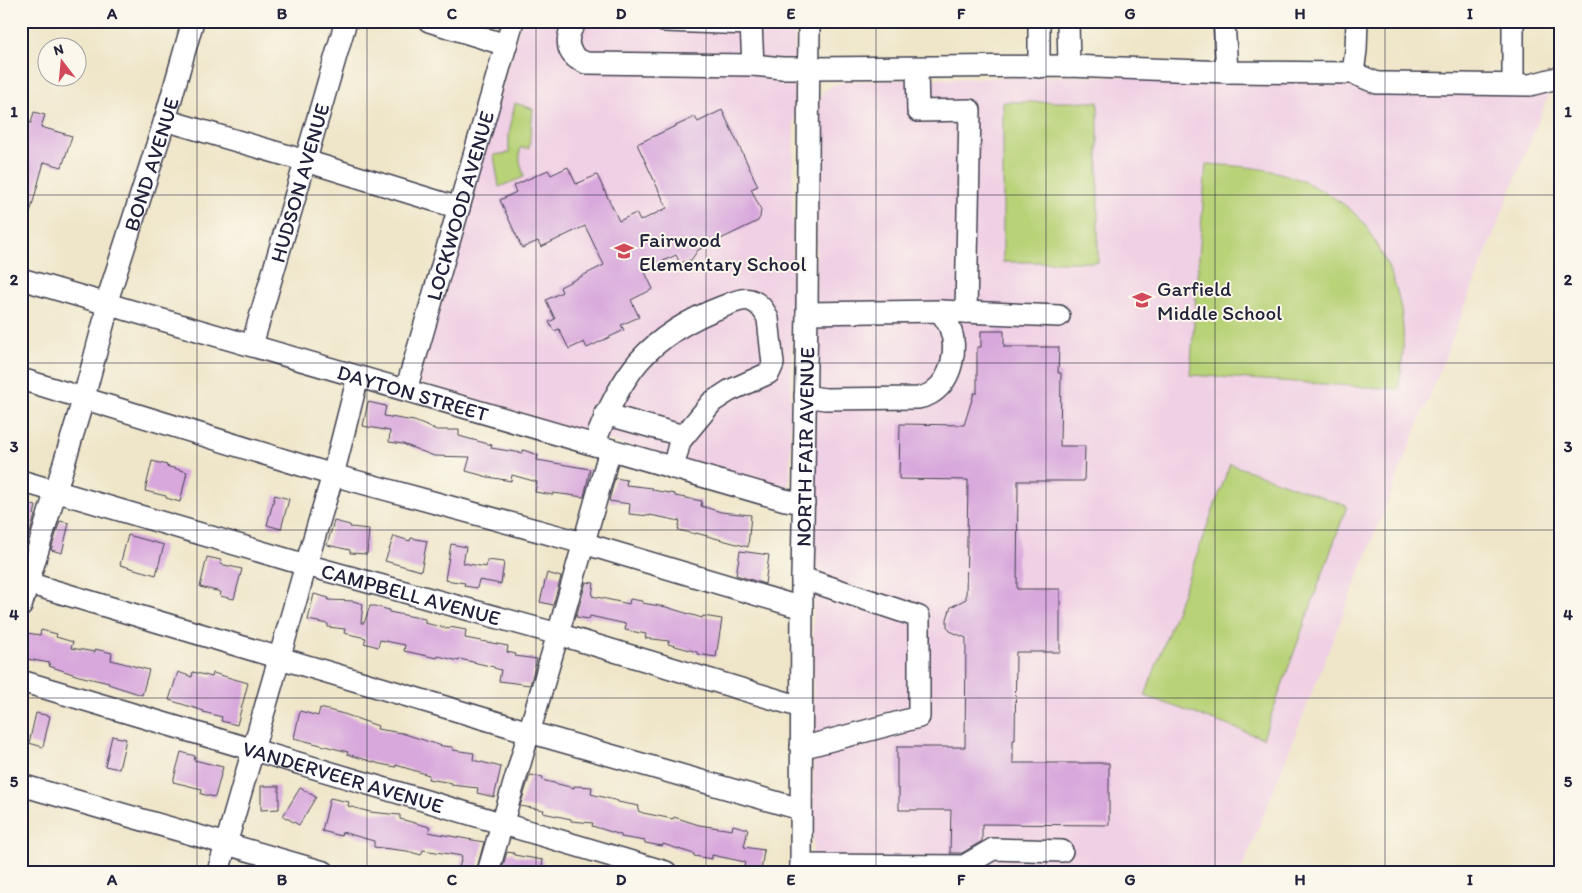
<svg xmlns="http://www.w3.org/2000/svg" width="1582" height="893" font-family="Itim,sans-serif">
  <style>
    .built { fill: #f0d0e4 }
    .green { fill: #b8d277; stroke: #6d7a59 }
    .building { fill: #d8a8dc }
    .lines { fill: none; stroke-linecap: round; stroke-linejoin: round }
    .minor-casing { stroke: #413f50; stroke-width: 24 }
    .minor { stroke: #fff; stroke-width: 21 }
    .grid { fill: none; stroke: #22223b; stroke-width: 1; stroke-opacity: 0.55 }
    .labels { text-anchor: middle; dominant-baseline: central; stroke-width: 4; stroke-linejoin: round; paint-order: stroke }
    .street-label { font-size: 21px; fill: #22223b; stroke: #fbf7ec }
    .poi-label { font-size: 21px; fill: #22223b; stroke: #fbf7ec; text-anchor: start }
    .neatline { fill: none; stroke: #22223b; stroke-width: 2 }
    .grid-label { font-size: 16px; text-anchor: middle; font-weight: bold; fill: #22223b }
  </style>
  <rect width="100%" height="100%" fill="#fbf7ec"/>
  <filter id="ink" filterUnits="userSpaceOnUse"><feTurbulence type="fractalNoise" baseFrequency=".02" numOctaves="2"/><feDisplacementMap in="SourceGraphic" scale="10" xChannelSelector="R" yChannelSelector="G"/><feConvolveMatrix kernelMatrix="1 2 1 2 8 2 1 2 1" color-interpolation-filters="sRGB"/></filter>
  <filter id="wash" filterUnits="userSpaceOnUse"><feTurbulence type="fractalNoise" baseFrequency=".0096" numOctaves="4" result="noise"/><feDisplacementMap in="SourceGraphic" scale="20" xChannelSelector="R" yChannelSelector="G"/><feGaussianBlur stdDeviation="1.12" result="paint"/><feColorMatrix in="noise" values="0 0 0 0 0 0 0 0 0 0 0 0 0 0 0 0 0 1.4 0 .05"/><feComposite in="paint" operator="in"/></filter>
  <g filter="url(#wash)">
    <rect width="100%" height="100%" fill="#efe6c9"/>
    <!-- built -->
    <g class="built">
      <path d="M521,21H795L790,473V481L787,486L781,491L418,383Z"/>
      <path d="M1077,76L1338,78L1364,92L1549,94L1241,872H813L814,489L818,112L820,99L824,91L832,86L846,81Z"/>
    </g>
    <!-- green -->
    <g class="green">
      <rect x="1003" y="102" width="95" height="160"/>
      <path d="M515,103L533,109L529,148H520V161L524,177L499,187L494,155L509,153V134Z"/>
      <path d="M1206,164C1238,166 1270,167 1300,180C1320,188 1349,205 1363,222C1368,228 1371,235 1375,242C1404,290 1409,334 1398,389L1190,375Z"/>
      <path d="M1230,464L1347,506L1263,738L1145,696Z"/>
    </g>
    <g id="blocks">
      <!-- building -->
      <g class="building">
        <path d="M722,110L758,186L751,189L761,210L760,217L758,221L698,250L691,260L680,263L676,255L644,270L653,289L631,300L639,317L621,325L624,330L587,348L584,342L569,349L559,329L554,331L549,322L555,319L546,300L562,292L560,287L604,265L585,226L541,247L538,241L522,248L500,200L516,192L513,186L548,170L551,175L568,167L576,184L597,175L619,221L636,213L640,221L667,208L637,144L695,117L698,122Z"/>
        <path d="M34,112L45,115L41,127L72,136L62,167L44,162L25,231H21V121L31,123Z"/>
        <path d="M981,331H1004V347H1059L1058,373H1061L1060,446H1085L1084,481H1018L1017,589H1060V652H1016L1015,740H1013V763H1109V825L982,824V841L962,853H950L951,810H899V789H897V747H965L966,638L950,631L947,626V619L951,607L966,599L968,480L899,479L900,424L964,425L974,393H977V347H981Z"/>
        <path d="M368,402L386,406L384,416L414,421L437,430H459V436L492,445L491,448L522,453L523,450L538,455L537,460L590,469L584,497L553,493V495L535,492L537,482L512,475L511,481L488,477L466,471L470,457L434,456L403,444L389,442L390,431L363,426Z"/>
        <path d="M152,461L167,465L166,466L187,472L180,502L166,498V496L145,491Z"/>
        <path d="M615,478L627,480L626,485L653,488L652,490L675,494V496L702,501L701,506L721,512L751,515L748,547L696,533V534L678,530L680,521L650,515V516L629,514L630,504L609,501Z"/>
        <path d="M275,495L289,499L281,529L267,525Z"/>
        <path d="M21,502L36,506L34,515H35L29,536L21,534Z"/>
        <path d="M60,521L69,523L62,553L51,550Z"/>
        <path d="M334,521L350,525V527L369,529L367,554L350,553V550L327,545Z"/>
        <path d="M128,535L164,545L156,575L120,565Z"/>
        <path d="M394,536L410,541L411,538L427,541L421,571L385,561Z"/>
        <path d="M451,544L466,547L463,563L486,567L487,560L504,562L501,584L479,580L477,588L464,586L465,583L445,580Z"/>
        <path d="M740,551L769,555L765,584L736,575Z"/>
        <path d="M207,557L221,560L220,564L242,569L234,599L220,596L221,592L200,587Z"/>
        <path d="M547,573L561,577L553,605L540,602Z"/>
        <path d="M586,582L594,583L592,596L629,604L630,599L642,601V603L666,607L702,618L703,616L722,619L716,657L697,654V652L668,644L669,641L645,638L646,634L625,630L626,624L590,616L589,619L576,617Z"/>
        <path d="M314,594L329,598L328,600L353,601L363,604L361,623H364L370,606H375L389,610V612L425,619V623L449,629L450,627L466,630L465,638L508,646L507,652L516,654L515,656L537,659L530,685L499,681L501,670L494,668V667L460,659L459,661L438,656L437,658L404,651L405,645L380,640L378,647L364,643L366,638L344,633L345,629L328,627V624L308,620Z"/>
        <path d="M41,630L57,634L56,637L73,642L71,648L95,652V649L112,653L111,660L149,670L142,695L108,684L109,683L79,676L49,666L50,663L21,658V632L40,635Z"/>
        <path d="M178,672L192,677L193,672L212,677L213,673L248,683L237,725L221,721L222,717L203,712L204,711L169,700Z"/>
        <path d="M320,708L344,714L378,726L377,729L402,733L442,746L453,747V750L474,753L473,760L501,767L494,797L477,793L478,788L451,785L452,783L428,779L429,775L396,765V767L380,764L347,754L348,752L294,738L300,711L318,716Z"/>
        <path d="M36,713L50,716L43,747L29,743Z"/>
        <path d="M112,736L126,739L119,769L105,766Z"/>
        <path d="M181,752L195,756L194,760L223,767L215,797L201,794L202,789L173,782Z"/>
        <path d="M530,775L543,777L542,780L574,788V786L592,787L591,794L618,801V802L639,806L638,811L643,813L673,819L674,817L699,825L732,830L733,825L748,829L744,847L764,850L761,872H743L745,862L712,855V859L694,856V854L663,844L662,846L645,843V841L621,837V835L592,826L593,823L571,821V819L543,813L544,810L520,806Z"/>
        <path d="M261,786H279V809L261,810Z"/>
        <path d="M300,788L316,797L299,825L283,816Z"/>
        <path d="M330,798L349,802L348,806L370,812L400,815V819L430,827L428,832L484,842L476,872L459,868L462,856L423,850L421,855L407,851L374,847V841L342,832L341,836L322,831Z"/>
        <path d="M507,852L514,853V855L543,860L541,872H501Z"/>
      </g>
    </g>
  </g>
  <g filter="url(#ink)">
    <use href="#blocks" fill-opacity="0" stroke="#413f50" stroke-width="1"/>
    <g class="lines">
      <!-- minor casing -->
      <g class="minor-casing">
        <g id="minor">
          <path d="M429,21L506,45"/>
          <path d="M577,21C568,30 564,47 575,57C578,60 582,61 586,63L753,65L782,68H810L1069,66L1227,72L1353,73L1377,83H1388L1530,85L1561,77"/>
          <path d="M664,21L751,24L753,65"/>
          <path d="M1039,21V67"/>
          <path d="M1068,21L1069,66"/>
          <path d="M1224,21L1227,72"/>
          <path d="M917,68L918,111L970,110L966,312"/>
          <path d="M1353,73L1356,50L1357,21"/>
          <path d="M1513,84V21"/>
          <path d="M165,120L306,161L459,208"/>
          <path id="s1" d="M21,279L785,500L804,503"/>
          <path d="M807,313L940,311L1059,316"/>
          <path id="s2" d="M252,345L346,21"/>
          <path d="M21,379L333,475L583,543L802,608"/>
          <path id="s3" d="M406,390L513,21"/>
          <path d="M805,396L825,399L918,398C923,397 929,395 933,392C952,379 958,349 950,328C948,322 943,316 940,311"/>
          <path d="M605,414L684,436"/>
          <path d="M594,445C605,415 618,386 639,361C662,335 692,318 724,306C732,303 742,298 750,300C759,303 765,311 768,319L773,364L769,373L729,391L712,402L684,436L680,441L673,468"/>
          <path id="s4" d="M21,481L306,565L558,634L801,707"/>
          <path d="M21,581L529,732L800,809"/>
          <path id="s5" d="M21,606L84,397L105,318L106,304L165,120L193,21"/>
          <path id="s6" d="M21,681L666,872"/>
          <path d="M801,748L919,717V617L802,578"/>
          <path d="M21,785L324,872"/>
          <path d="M801,865L964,866L993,849L1062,851"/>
          <path d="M218,872L306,565L333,475L358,377"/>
          <path d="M488,872L558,634L610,450"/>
          <path id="s7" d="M801,872L802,578L807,313L809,21"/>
        </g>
      </g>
      <!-- minor -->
      <use href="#minor" class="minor"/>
    </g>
  </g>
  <!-- grid -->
  <path class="grid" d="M197,21V872M367,21V872M536,21V872M706,21V872M876,21V872M1046,21V872M1215,21V872M1385,21V872M21,195H1561M21,363H1561M21,530H1561M21,698H1561"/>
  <!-- icons -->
  <defs>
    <g id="school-bare" transform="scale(1.5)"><path d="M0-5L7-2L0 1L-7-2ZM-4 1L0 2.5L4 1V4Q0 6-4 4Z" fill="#d1495b" stroke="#fbf7ec" stroke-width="2.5" paint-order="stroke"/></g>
  </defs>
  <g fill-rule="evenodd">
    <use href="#school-bare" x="624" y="251"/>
    <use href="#school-bare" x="1142" y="300"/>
  </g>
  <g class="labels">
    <!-- street labels -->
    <g class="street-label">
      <text stroke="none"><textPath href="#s5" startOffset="461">BOND AVENUE</textPath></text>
      <text stroke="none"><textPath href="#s2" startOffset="169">HUDSON AVENUE</textPath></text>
      <text stroke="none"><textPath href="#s3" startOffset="192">LOCKWOOD AVENUE</textPath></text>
      <text stroke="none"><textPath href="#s1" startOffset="408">DAYTON STREET</textPath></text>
      <text stroke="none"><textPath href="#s7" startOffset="425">NORTH FAIR AVENUE</textPath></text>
      <text stroke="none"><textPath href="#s4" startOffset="406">CAMPBELL AVENUE</textPath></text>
      <text stroke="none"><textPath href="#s6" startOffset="336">VANDERVEER AVENUE</textPath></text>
    </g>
    <!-- poi labels -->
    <g class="poi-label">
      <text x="639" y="239">Fairwood<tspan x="639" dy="24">Elementary School</tspan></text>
      <text x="1157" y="288">Garfield<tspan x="1157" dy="24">Middle School</tspan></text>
    </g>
  </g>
  <!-- margin -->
  <rect width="1582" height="893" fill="none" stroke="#fbf7ec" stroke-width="55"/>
  <!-- north arrow -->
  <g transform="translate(62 62) rotate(344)"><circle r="24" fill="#fbf7ec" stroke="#a4a2a5"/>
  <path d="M0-4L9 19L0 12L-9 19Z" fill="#d1495b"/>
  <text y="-8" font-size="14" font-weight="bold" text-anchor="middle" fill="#22223b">N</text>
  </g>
  <rect x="28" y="28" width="1526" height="838" class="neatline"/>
  <g class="grid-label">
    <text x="112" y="19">A</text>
    <text x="282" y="19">B</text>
    <text x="452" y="19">C</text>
    <text x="621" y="19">D</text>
    <text x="791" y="19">E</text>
    <text x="961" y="19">F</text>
    <text x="1130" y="19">G</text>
    <text x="1300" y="19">H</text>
    <text x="1470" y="19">I</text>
    <text x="14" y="117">1</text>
    <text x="1568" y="117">1</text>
    <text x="14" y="285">2</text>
    <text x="1568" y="285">2</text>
    <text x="14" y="452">3</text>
    <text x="1568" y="452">3</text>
    <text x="14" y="620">4</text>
    <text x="1568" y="620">4</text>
    <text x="14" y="787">5</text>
    <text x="1568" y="787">5</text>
    <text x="112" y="885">A</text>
    <text x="282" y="885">B</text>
    <text x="452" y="885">C</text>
    <text x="621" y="885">D</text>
    <text x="791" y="885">E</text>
    <text x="961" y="885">F</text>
    <text x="1130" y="885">G</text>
    <text x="1300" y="885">H</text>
    <text x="1470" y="885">I</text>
  </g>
</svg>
